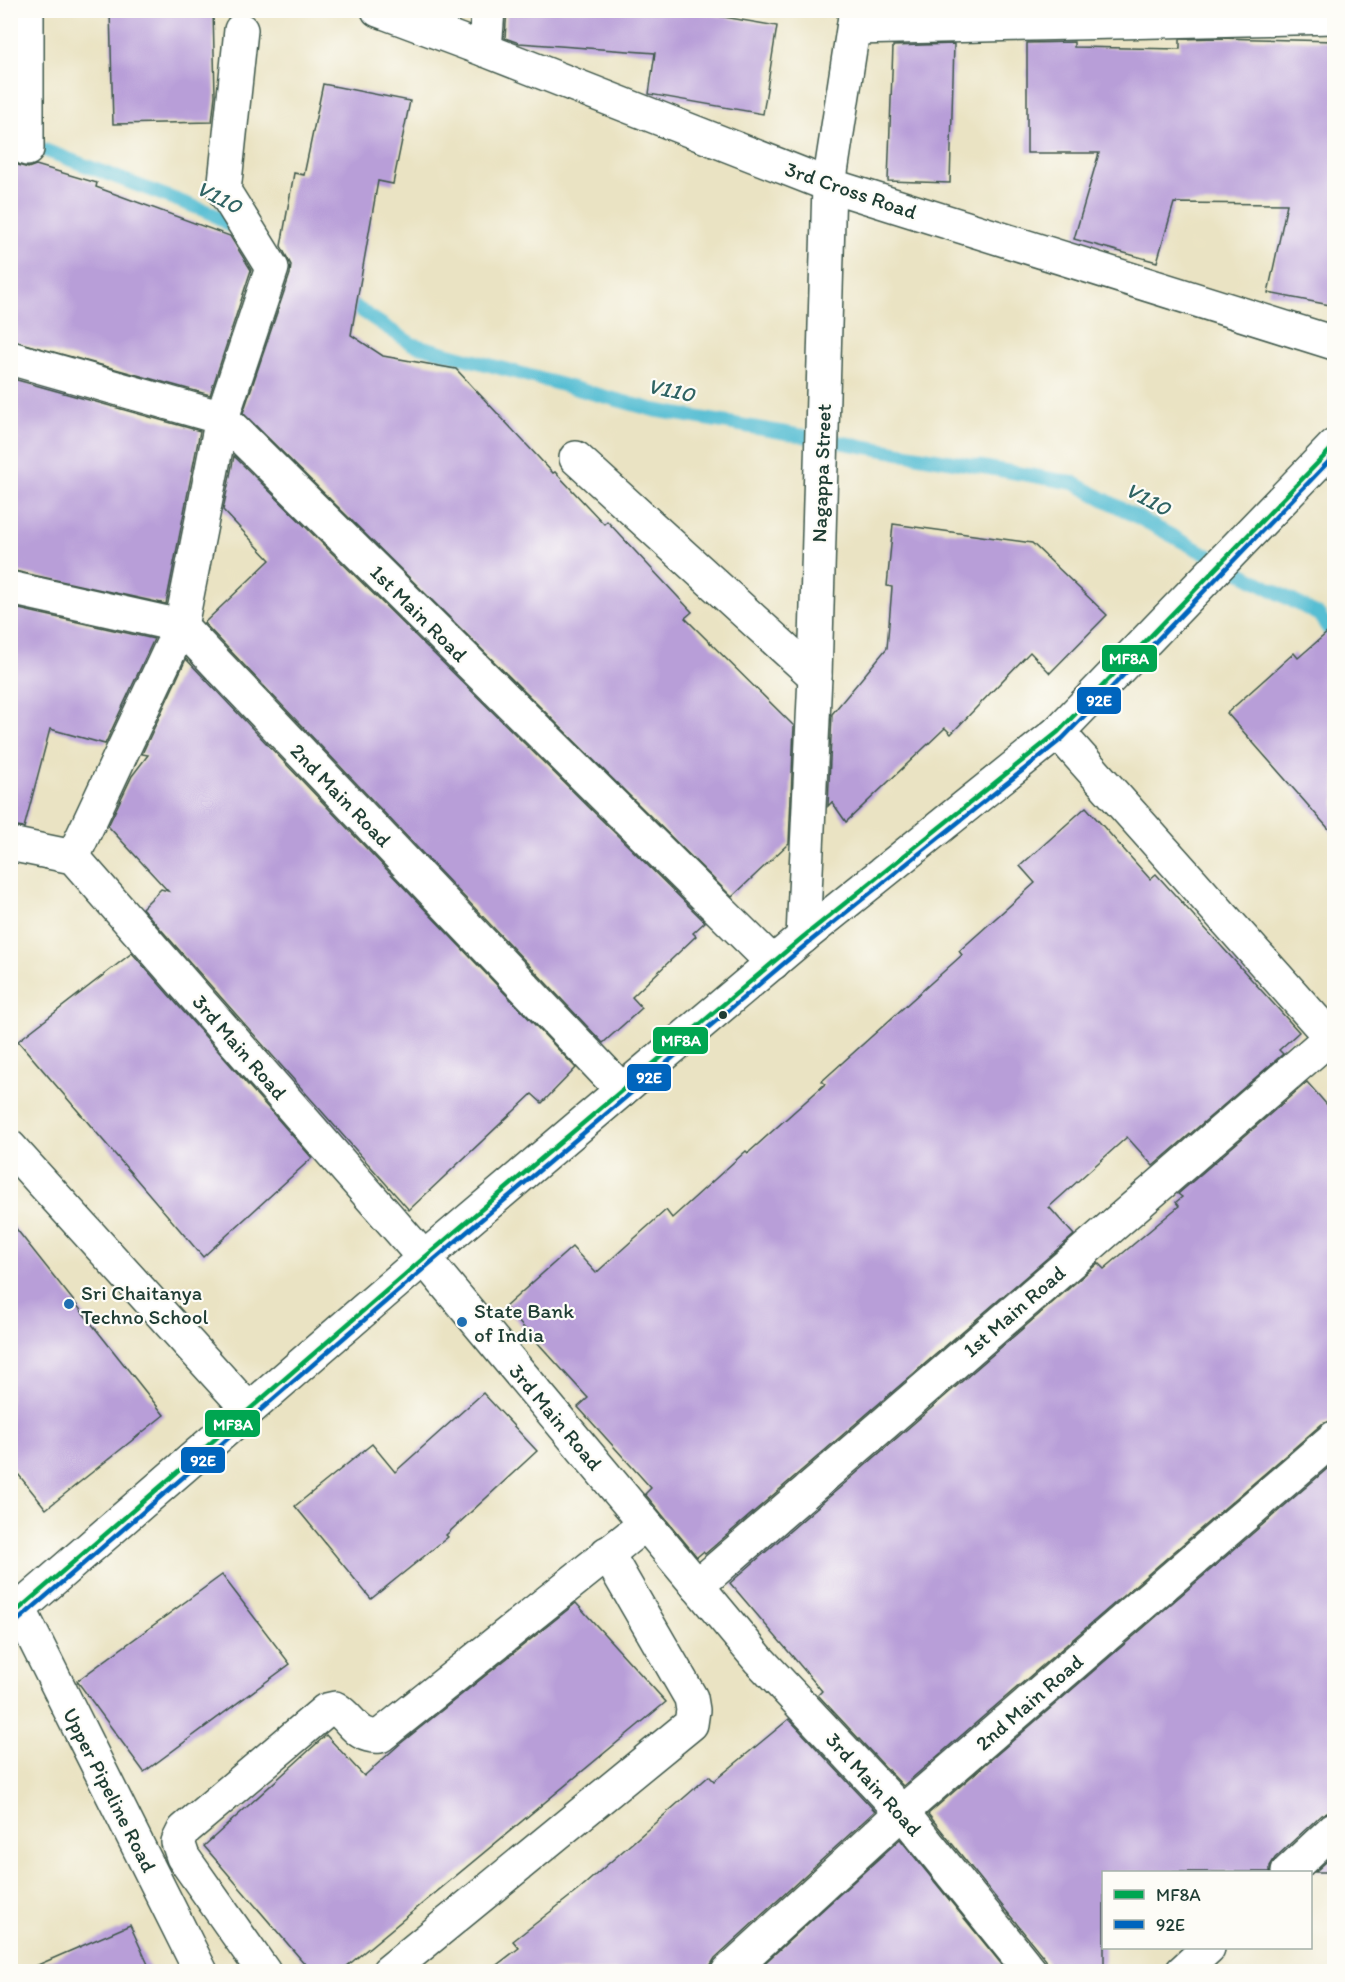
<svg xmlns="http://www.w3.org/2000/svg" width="1345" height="1982" font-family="Itim,sans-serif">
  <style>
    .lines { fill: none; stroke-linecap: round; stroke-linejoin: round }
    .stream { stroke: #56bed3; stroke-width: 14 }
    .building { fill: #b89ed8 }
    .minor-casing { stroke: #3d5649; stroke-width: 36 }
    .tertiary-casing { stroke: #3d5649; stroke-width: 36 }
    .minor { stroke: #fff; stroke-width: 33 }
    .tertiary { stroke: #fff; stroke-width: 33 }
    .bus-1-casing { stroke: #fdfcf7; stroke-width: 9 }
    .bus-2-casing { stroke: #fdfcf7; stroke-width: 9 }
    .bus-1 { stroke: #00a651; stroke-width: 4.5 }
    .bus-2 { stroke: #0065bd; stroke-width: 4.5 }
    .bus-dot { fill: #1f3d34; stroke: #fdfcf7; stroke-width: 2 }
    .poi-dot { fill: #1f6fb2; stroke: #fdfcf7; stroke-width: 2 }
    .labels { text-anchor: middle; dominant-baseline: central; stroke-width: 4.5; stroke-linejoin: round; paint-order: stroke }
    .street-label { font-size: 21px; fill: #1f3d34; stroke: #fdfcf7 }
    .poi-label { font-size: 21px; fill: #1f3d34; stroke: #fdfcf7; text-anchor: start }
    .water-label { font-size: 22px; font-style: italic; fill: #306464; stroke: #fdfcf7 }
    .line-badge { stroke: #fdfcf7; stroke-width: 2 }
    .badge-label { font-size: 16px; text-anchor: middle; font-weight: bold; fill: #fff }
  </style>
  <rect width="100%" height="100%" fill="#fdfcf7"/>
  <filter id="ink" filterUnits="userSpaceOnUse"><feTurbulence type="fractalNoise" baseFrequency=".0167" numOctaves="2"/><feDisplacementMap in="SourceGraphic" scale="12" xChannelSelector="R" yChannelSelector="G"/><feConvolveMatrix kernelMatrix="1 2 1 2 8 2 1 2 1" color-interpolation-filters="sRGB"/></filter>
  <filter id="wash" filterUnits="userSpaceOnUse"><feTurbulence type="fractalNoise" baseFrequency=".008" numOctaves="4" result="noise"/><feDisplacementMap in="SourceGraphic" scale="24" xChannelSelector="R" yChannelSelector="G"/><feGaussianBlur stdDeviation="1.35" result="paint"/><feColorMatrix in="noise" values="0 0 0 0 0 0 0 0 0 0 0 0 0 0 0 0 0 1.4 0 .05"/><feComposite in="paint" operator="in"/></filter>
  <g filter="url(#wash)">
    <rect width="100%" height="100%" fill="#eae3c3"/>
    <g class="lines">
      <!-- stream -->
      <g class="stream">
        <path d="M10,137L211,213L238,230"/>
        <path d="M342,298L412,344L654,410L1074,483L1319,615L1334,637"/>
      </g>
    </g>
    <g id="blocks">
      <!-- building -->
      <g class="building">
        <path d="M110,10H213L215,95L212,122L113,124Z"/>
        <path d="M507,10H683L777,26L763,114L649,94L655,53L519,43L505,38Z"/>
        <path d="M1218,38L1335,41V306L1268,293L1287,204L1174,203L1157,262L1074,239L1099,153H1027V43L1074,42V47L1180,49V39Z"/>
        <path d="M954,44L950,183L888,181L893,46Z"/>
        <path d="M323,84L410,101L393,184L378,181L351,335L383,356L456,369L553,473L555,472L604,524L607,521L692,612L685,618L794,726L789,843L732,897L243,413L290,274L291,265L281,246L294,173L304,175Z"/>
        <path d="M10,158L18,165L28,168L36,165L97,183L96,187L230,236L251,270L210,395L10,340Z"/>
        <path d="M10,378L200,431L166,604L10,570Z"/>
        <path d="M234,456L705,922L693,933L696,936L632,997L642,1008L603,1043L204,623L270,560L223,510Z"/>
        <path d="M893,524L1032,543L1107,615L1050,673L1030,652L951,734L945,728L846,822L832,802L828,806L832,714L887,648L892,587L887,586Z"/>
        <path d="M10,607L154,639L105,744L50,729L24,828L10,826Z"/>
        <path d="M1335,626V836L1227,713L1294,653L1298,658Z"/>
        <path d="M186,659L576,1068L542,1103L532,1094L409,1210L142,908L161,889L168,891L108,826L132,776L148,755L142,754Z"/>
        <path d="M1086,807L1150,879L1156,874L1299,1032L1279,1050L1283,1054L1153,1166L1127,1137L1049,1207L1074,1235L705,1554L703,1552L697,1557L645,1494L651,1488L578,1407L588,1398L505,1307L572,1247L596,1273L666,1210L672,1218L746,1151L748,1153L825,1084L822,1081L962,955L959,951L1035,883L1020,866Z"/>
        <path d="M132,953L312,1158L203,1257L18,1041Z"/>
        <path d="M1307,1082L1335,1114V1420L1322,1424L903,1786L818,1695L822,1691L730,1583L1098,1263L1104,1269L1179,1206L1176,1202L1182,1197L1178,1194Z"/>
        <path d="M10,1221L164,1415L46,1509L10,1464Z"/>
        <path d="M483,1393L537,1451L446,1535L448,1537L371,1599L295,1506L372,1444L395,1472Z"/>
        <path d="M1335,1462V1811H1329L1321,1815L1275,1858L1270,1866V1872H1104V1971H1049L1046,1960L928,1814Z"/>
        <path d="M222,1575L290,1664L144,1772L77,1681Z"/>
        <path d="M576,1603L666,1702L341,1971H311L204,1846L326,1735L364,1776L401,1743Z"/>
        <path d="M789,1719L875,1811L715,1958L710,1966V1971H489L519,1948L513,1941L577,1891L709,1776L714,1781Z"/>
        <path d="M900,1839L1007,1971H756Z"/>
        <path d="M1335,1854V1872H1315Z"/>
        <path d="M130,1925L151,1971H24Z"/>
      </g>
    </g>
  </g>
  <g filter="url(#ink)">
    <use href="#blocks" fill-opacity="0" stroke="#3d5649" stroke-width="1.5"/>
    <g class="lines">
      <!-- minor casing -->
      <g class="minor-casing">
        <g id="minor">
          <path d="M378,10L485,50L829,185L1334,343"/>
          <path d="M855,28L1334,17"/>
          <path d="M485,50L488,10"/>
          <path d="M27,149V10"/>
          <path d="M10,358L222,418L773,963"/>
          <path d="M576,458L815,676"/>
          <path d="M10,588L181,626L622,1090"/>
          <path d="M1058,732L1334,1041"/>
          <path d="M10,844L73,857L424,1258L759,1660L902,1812L1031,1972"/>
          <path d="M73,857L181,626L222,418L272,268L224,191L241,30"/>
          <path d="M803,937L815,676L829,185L856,10"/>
          <path d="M10,1147L248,1409"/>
          <path d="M697,1586L1334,1034"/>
          <path d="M19,1608L201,1972"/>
          <path d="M1288,1872L1334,1829"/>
          <path d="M264,1972L183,1857L178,1842L184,1830L326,1710L335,1708C353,1719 356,1738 380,1736L645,1524"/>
          <path d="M388,1972L691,1724L693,1710L691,1698L607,1553"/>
          <path d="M728,1972L902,1812L1334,1438"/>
          <path d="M1182,1972L1208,1948"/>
        </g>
      </g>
      <!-- tertiary casing -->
      <g class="tertiary-casing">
        <path id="tertiary" d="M10,1617L424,1258L622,1090L803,937L1058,732L1334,446"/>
      </g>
      <!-- minor -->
      <use href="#minor" class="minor"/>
      <!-- tertiary -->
      <use href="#tertiary" class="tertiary"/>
      <!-- bus-1 casing -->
      <g class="bus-1-casing">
        <path id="bus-1" d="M10,1617L424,1258L803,937L1058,732L1334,446"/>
      </g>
      <!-- bus-2 casing -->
      <g class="bus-2-casing">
        <path id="bus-2" d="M15,1623L429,1264L808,943L1063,738L1334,456"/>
      </g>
      <!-- bus-1 -->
      <use href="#bus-1" class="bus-1"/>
      <!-- bus-2 -->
      <use href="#bus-2" class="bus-2"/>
    </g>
  </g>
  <!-- markers -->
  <circle class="bus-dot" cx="723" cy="1015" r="5"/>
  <g class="poi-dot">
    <circle cx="69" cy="1304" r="6"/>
    <circle cx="462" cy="1322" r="6"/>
  </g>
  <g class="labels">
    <!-- street labels -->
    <g class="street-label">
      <text transform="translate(851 190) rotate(19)">3rd Cross Road</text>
      <text transform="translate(821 473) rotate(-88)">Nagappa Street</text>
      <text transform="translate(419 613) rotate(45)">1st Main Road</text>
      <text transform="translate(341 795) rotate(46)">2nd Main Road</text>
      <text transform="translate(240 1047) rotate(49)">3rd Main Road</text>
      <text transform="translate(1014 1311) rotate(-41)">1st Main Road</text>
      <text transform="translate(556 1417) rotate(50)">3rd Main Road</text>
      <text transform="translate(1029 1702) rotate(-41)">2nd Main Road</text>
      <text transform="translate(874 1784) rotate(48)">3rd Main Road</text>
      <text transform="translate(110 1790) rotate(63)">Upper Pipeline Road</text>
    </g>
    <!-- poi labels -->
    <g class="poi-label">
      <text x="81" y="1292">Sri Chaitanya<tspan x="81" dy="24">Techno School</tspan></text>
      <text x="474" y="1310">State Bank<tspan x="474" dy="24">of India</tspan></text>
    </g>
    <!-- water labels -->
    <g class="water-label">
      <text transform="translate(219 197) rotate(27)">V110</text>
      <text transform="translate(671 390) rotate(12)">V110</text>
      <text transform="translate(1148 499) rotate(28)">V110</text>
    </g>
  </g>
  <g class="line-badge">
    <rect x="1101" y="644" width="57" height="29" rx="6" fill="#00a651"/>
    <rect x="1076" y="686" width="46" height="29" rx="6" fill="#0065bd"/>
    <rect x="652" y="1026" width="57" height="29" rx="6" fill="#00a651"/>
    <rect x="626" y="1063" width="46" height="29" rx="6" fill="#0065bd"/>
    <rect x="204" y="1409" width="57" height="29" rx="6" fill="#00a651"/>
    <rect x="180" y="1446" width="46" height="28" rx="6" fill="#0065bd"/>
  </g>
  <g class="badge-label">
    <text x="1129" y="664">MF8A</text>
    <text x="1099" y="706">92E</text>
    <text x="681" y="1046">MF8A</text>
    <text x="649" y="1083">92E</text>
    <text x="233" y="1430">MF8A</text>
    <text x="203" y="1466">92E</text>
  </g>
  <!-- margin -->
  <rect width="1345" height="1982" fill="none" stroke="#fdfcf7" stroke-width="36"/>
  <!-- legend -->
  <rect x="1102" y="1871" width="210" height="78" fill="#fdfcf7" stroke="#a4b0a9" stroke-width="1.5"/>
  <rect x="1114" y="1890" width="30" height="9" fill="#00a651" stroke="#a4b0a9" stroke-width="1.5"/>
  <text x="1156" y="1901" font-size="18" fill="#1f3d34">MF8A</text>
  <rect x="1114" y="1920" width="30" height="9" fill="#0065bd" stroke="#a4b0a9" stroke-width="1.5"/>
  <text x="1156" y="1931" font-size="18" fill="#1f3d34">92E</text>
</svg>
